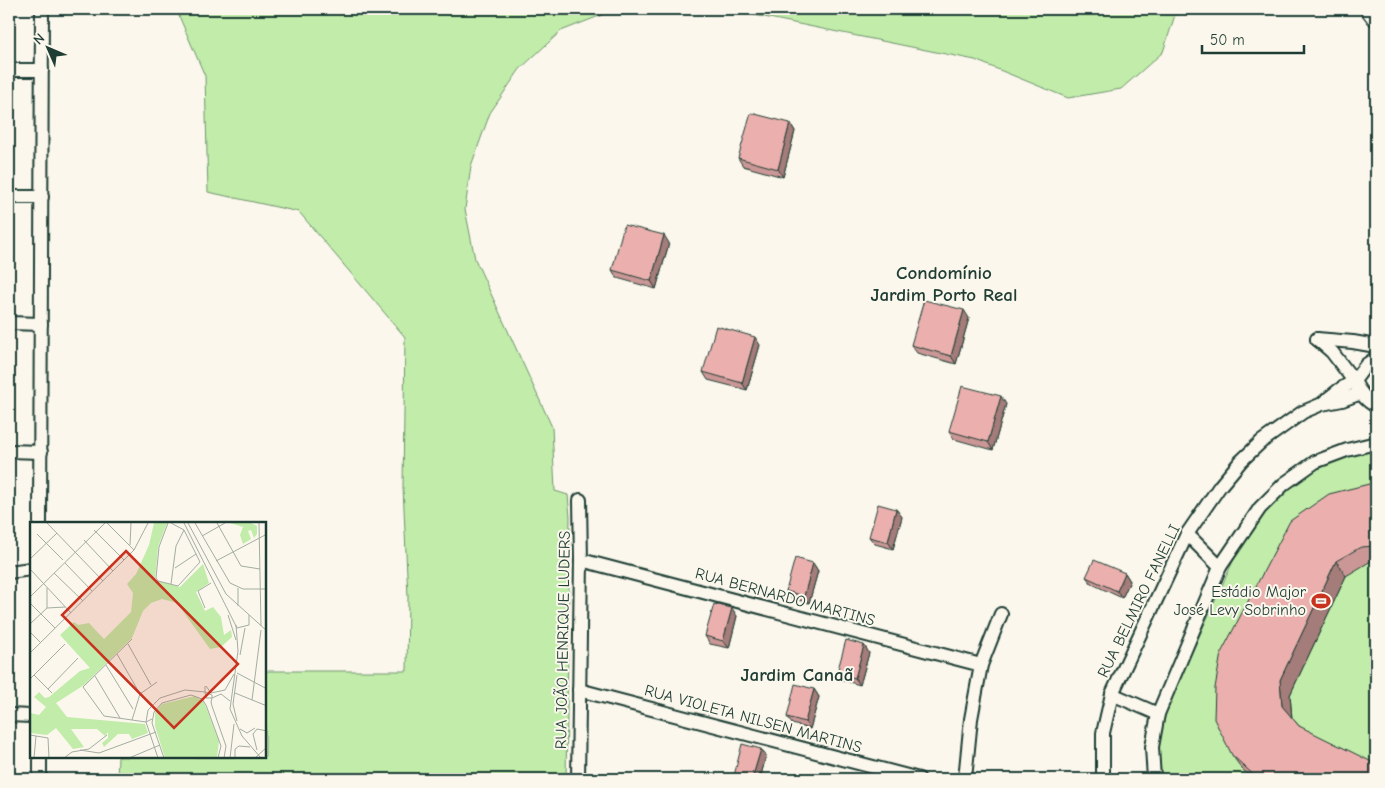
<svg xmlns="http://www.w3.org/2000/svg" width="1385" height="788" font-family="'Comic Neue',sans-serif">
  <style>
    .green { fill: #c1eca9; stroke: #70946e }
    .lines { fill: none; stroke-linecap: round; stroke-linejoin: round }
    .street-casing { stroke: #1f3d34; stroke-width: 16 }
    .secondary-casing { stroke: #1f3d34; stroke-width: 21 }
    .street { stroke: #fbf7ec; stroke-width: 12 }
    .secondary { stroke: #fbf7ec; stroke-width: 18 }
    .wall { fill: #ca9796; stroke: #1f3d34 }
    .shaded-wall { fill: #a47b7a; stroke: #1f3d34 }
    .building { fill: #ebb0ae; stroke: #1f3d34 }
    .labels { text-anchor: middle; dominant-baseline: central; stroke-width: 4; stroke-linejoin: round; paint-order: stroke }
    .poi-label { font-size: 16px; fill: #1f3d34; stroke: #fbf7ec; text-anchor: end }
    .street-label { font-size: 16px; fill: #1f3d34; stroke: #fbf7ec }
    .quarter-label { font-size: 19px; font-weight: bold; fill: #1f3d34; stroke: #fbf7ec }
    .inset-road { fill: none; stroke: #a3ada2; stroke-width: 1 }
    .view { fill: #c8321e; fill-opacity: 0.15; stroke: #c8321e; stroke-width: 2.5 }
    .inset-edge { fill: none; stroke: #1f3d34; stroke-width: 2.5 }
  </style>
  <rect width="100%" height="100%" fill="#fbf7ec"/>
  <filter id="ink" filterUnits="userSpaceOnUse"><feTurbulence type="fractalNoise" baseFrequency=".02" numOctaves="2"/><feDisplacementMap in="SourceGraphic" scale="10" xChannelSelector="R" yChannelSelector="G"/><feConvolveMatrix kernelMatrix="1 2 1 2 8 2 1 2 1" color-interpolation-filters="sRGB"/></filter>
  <g filter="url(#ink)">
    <!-- green -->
    <g class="green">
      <path d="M176,9H617L561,31L520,69L490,113L471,166L465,209L475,259L552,427L555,491L568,495L570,517L566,779H117L118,757H265V671H407L408,597L403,487L405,337L299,212L208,192L205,76Z"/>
      <path d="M725,9H1177L1163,52L1121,89L1068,98L975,60Z"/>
      <path d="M1376,448V779H1162L1158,747L1164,714L1234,559L1268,508L1284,488L1314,466Z"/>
    </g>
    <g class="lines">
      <!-- street casing -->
      <g class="street-casing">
        <g id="street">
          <path d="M9,70H42"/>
          <path d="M9,197H42"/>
          <path d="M9,323L41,324"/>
          <path d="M1317,339L1332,352L1354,381L1339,390L1324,402"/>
          <path d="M1317,339L1353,342L1376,346"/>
          <path d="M1376,358L1366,365L1354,381C1359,391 1365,401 1376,406"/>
          <path d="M9,451L41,452"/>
          <path d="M40,523L42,9"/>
          <path d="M1187,534L1220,567"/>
          <path d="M581,560L981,665"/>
          <path d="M9,572L31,569"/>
          <path d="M579,690L919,779"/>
          <path d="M1112,694L1158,714"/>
          <path d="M9,715L31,716"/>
          <path d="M40,779V757"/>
          <path d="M578,779L581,560L580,500"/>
          <path d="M965,779L971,719L981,665L1001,614"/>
          <path d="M1103,779V733L1112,694L1187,534L1220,486L1241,461L1261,442L1303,412L1322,404L1342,400L1361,393"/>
          <path d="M1154,779L1152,747L1158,714L1220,567L1260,508L1284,484L1315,462L1347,450L1376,443"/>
        </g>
      </g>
      <!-- secondary casing -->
      <g class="secondary-casing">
        <path id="secondary" d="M1370,9L1376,17"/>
      </g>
      <!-- street -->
      <use href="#street" class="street"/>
      <!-- secondary -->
      <use href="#secondary" class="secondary"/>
    </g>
    <!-- wall -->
    <g class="wall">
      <path d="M790,123L795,131L783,177L743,166L738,158Z"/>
      <path d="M669,243L656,289L617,278L612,270Z"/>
      <path d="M969,318L956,364L917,353L911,345Z"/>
      <path d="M760,345L747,390L708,380L703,372Z"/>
      <path d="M1006,404L993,450L954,439L949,431Z"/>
      <path d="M1376,484V561H1371L1346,576L1290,695L1292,718L1299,726L1376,779H1253L1242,769L1232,755Z"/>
      <path d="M896,509L902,517L893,549L875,544L869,537Z"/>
      <path d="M813,563L818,571L809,603L791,598L786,591Z"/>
      <path d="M1125,573L1130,581L1122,598L1092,584L1086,577Z"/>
      <path d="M737,616L729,648L710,644L705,636Z"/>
      <path d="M864,645L869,653L860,685L842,680L837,673Z"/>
      <path d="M814,689L819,697L810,729L792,724L787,717Z"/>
      <path d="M761,749L766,756L760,779H736L734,776Z"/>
    </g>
    <!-- shaded-wall -->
    <g class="shaded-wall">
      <path d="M790,123L795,131L783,177L778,169Z"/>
      <path d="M664,235L669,243L656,289L651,281Z"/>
      <path d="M964,310L969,318L956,364L951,356Z"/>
      <path d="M755,337L760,345L747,390L742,383Z"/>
      <path d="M1001,396L1006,404L993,450L988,442Z"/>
      <path d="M896,509L902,517L893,549L888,542Z"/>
      <path d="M1336,561L1346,576L1290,695L1292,721L1282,706L1280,680Z"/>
      <path d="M813,563L818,571L809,603L804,596Z"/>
      <path d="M1125,573L1130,581L1122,598L1117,591Z"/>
      <path d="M732,608L737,616L729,648L723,641Z"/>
      <path d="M864,645L869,653L860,685L855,678Z"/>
      <path d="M814,689L819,697L810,729L805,722Z"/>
      <path d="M761,749L766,756L760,779H752Z"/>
    </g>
    <!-- building -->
    <g class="building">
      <path d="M751,113L790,123L778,169L738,158Z"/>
      <path d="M624,225L664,235L651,281L612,270Z"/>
      <path d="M924,300L964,310L951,356L911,345Z"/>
      <path d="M716,326L755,337L742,383L703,372Z"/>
      <path d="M962,386L1001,396L988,442L949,431Z"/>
      <path d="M1369,484H1376V546L1361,547L1336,561L1280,680L1282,706L1299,726L1376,764V779H1258L1232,755L1214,719L1215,688L1221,653L1290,521L1329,494Z"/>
      <path d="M878,504L896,509L888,542L869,537Z"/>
      <path d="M795,558L813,563L804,596L786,591Z"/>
      <path d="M1094,560L1125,573L1117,591L1086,577Z"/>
      <path d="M714,604L732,608L723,641L705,636Z"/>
      <path d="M846,640L864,645L855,678L837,673Z"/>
      <path d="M795,684L814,689L805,722L787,717Z"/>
      <path d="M742,744L761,749L752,779H745L734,776Z"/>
    </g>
  </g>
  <!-- icons -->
  <defs>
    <g id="stadium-bare" transform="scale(1.5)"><path d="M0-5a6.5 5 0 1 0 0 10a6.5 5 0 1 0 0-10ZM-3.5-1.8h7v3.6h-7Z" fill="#c8321e" stroke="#fbf7ec" stroke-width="2.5" paint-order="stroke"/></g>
  </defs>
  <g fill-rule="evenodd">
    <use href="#stadium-bare" x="1321" y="601"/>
  </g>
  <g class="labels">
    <!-- poi labels -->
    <g class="poi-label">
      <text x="1306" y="592">Estádio Major<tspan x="1306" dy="18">José Levy Sobrinho</tspan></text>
    </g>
    <!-- street labels -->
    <g class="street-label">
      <text transform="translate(785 597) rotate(15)">RUA BERNARDO MARTINS</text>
      <text transform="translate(1139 601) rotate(-64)">RUA BELMIRO FANELLI</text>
      <text transform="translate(563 640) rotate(-89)">RUA JOÃO HENRIQUE LUDERS</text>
      <text transform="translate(753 719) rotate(15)">RUA VIOLETA NILSEN MARTINS</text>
    </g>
    <!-- quarter labels -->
    <g class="quarter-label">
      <text x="944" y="273">Condomínio<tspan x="944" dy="22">Jardim Porto Real</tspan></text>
      <text x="797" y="675">Jardim Canaã</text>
    </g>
  </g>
  <!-- overview -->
  <g transform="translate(30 522)">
    <rect width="236" height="236" fill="#fbf7ec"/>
    <path d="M124,1H137L128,25L125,58L150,65L173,42L179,61L166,70L175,89L183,85L191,95L194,113L201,108L202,115L191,125L180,127L147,81L132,77L121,81L113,89L102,116L54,163L26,181L37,195L115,202L118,211L102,217L99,212H88L74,225L72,221L78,216V210L75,214L67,207H41L54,225L43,227L26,206L17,213L0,211V191L9,193L16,185L4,175L9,170L15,176L19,175L50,149L60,146L30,113L44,100L48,103L59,101L74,117L101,90L103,71L97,62L106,52L119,23ZM200,1H221L227,4V12L224,16L221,8L218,9L221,17L213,22L210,13L213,5ZM165,174L174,180L189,219L187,236H135L125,204V190L132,182Z" fill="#c1eca9"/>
    <path class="inset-road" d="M17,1L73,59M77,1L104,28M138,1L129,25L126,56L128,59L148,64L170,40L154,8L141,1M154,1L207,106L219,103V93M158,1L196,72L237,109M165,1L200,61L213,67H237M187,1L211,44L230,47M229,1L231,104M64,8L94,38M7,12L33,38M172,14L195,1M54,18L83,49M100,23L101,1M0,37L27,11M186,39L237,12M35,41L62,69M145,46L166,32M0,47L41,91M24,51L53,79M141,62L146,24L154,8M208,66V84M0,75L75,1M0,81L25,106M17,86V66M175,86L168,69L181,61M198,93L206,118M0,102L17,86L35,85M206,103L208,129L200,187L212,214L231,236M0,110L11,121M102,117L53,165L74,194L116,200L122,197M98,122L121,163M0,131L104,28L118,1M87,132L110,172M210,133L215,106M76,143L103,187M207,151L237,167M4,153L22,171M207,153L203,182L207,199M65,154L90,196M0,157L35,122M176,164L181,171L195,168L204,152M18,167L48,136M205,171L237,184M222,178L231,108M102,198L110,172L127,160M210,207L217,211L225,206M0,213L18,216L19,236M50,228L69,231L126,210M227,228L223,212L227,207L237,209M4,236L6,214M34,236L42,230L59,227L77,213M99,236L130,223M128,236L116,200L118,188L130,176L155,168L175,170V164M134,236L122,201L124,190L132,181L161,173L172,177L176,183L191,224L188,236M194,236L196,224L182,184L181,180L182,176V173L175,170L176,176H182L191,172L200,179M200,236L204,202M205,236V227L209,224L220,225M225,236L237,225"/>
    <path class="view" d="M96,29L208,142L144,206L32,93Z"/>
    <rect width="236" height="236" class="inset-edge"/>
  </g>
  <!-- margin -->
  <rect width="1385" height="788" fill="none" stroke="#fbf7ec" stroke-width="30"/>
  <rect x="15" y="15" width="1355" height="758" fill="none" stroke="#1f3d34" stroke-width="2" filter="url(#ink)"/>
  <!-- north arrow -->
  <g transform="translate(48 48) rotate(315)" stroke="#fbf7ec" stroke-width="4" paint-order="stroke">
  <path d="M0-4L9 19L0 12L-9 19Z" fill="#1f3d34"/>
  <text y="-8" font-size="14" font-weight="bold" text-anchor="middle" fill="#1f3d34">N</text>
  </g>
  <!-- scale -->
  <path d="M1202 45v8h102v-8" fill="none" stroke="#1f3d34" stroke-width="2.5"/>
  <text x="1210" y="45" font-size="15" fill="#1f3d34" stroke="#fbf7ec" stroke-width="4" paint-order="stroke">50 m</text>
</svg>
